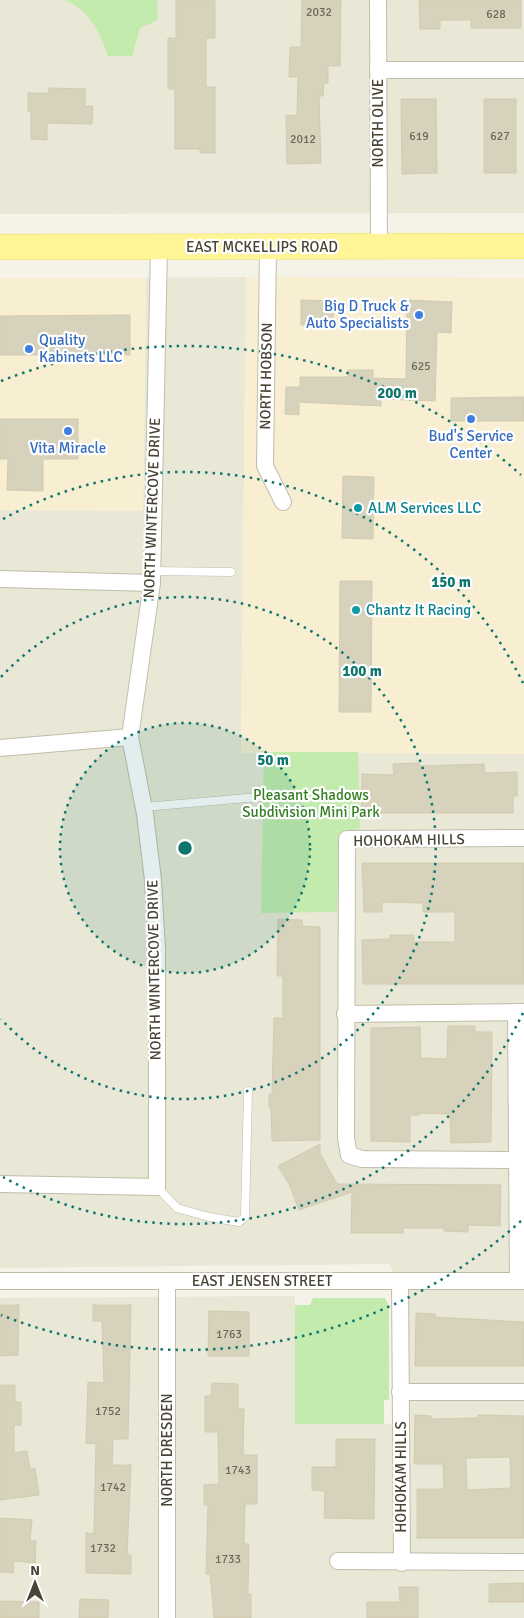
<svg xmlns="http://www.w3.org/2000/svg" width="524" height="1618" font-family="Signika,sans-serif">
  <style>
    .residential { fill: #e9e7d5 }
    .commercial { fill: #f8efd2 }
    .park { fill: #c4ebae }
    .building { fill: #d7d2bc; stroke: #d2cbaf; fill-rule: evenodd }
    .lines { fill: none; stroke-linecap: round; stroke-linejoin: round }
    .service-casing { stroke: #c1bda9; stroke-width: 9 }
    .minor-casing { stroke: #c1bda9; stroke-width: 18 }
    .primary-casing { stroke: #ebdc5f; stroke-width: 26 }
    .service { stroke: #fff; stroke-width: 8 }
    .minor { stroke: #fff; stroke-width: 16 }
    .primary { stroke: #fff596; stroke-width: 25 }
    .ring { fill: none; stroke: #0f766e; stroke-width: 2.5; stroke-dasharray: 2.5 5 }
    .shop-dot { fill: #3f7fe0; stroke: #fff; stroke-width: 2 }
    .culture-dot { fill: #0f9aa8; stroke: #fff; stroke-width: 2 }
    .labels { text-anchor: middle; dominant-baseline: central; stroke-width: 4.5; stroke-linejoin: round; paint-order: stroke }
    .number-label { font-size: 12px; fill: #6c6858 }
    .street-label { font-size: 15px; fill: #494536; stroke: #fff }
    .shop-label { font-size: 15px; fill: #366cbe; stroke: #fff }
    .culture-label { font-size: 15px; fill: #0d838f; stroke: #fff; text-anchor: start }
    .park-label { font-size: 15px; fill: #367f25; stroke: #fff }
    .centre { fill: #0f766e; stroke: #fff; stroke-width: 2.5 }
    .ring-label { font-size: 15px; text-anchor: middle; font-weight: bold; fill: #0f766e; stroke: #fff; stroke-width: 4.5; stroke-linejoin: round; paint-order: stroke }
  </style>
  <rect width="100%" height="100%" fill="#f5f3e8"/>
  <!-- residential -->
  <g class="residential">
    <path d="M0,0H524V213L0,214Z"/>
    <path d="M246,277L241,752L524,754V1618H0V1298L295,1296V1424H410L407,1310L390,1264L0,1268V510L143,511L146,278Z"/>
  </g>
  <!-- commercial -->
  <g class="commercial">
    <path d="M246,277L524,278V754L241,753Z"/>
    <path d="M0,278H146L143,511L0,510Z"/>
  </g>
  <!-- park -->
  <g class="park">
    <path d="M65,0H157L158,20L140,28L132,56H108C99,31 90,11 65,0Z"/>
    <path d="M264,752H358L360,828L348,835L339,846L337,912L261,913Z"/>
    <path d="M313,1298H385L389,1306V1400H384V1424H295V1305H310Z"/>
  </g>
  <!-- building -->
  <g class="building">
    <path d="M176,0H215V38H206V87H215V153H200V149H175V89H168V38H176Z"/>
    <path d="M302,0H341L340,66H328V83H324L323,96H319L321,163L287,164L286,116L297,115L298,77H289L290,47H301Z"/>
    <path d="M419,0H521V28H471V20H440V29H420Z"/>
    <path d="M49,88L85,89V106H93L92,124L47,123V140L31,139V111H28V93H49Z"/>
    <path d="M401,99H436L437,173L402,174Z"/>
    <rect x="484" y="99" width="32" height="74"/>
    <path d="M301,300L334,301L333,325H301Z"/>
    <path d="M407,300L452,302L451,333L437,332L435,401L381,399V406L299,402V415L285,414L286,387H300V377H348V370H373V378L406,379Z"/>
    <path d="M130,315V355H0V316Z"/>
    <path d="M524,397V421H451V398Z"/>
    <path d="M0,419H78V459H43V491L7,490L8,459H0Z"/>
    <path d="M343,476L374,477L373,539L342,538Z"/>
    <path d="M340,581H372L371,712H339Z"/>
    <path d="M419,763V766L484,764L485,773L517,772V796H513V813H361L362,774L394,775L393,764Z"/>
    <path d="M362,863H524V984H363L362,940L390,939V935H414V942H455V912H423V903L382,902V912H364Z"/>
    <path d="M278,919L302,920V926L320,927V1140L272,1141L271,1107H269V1094H272L274,1018H283V976H277Z"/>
    <path d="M448,1026H475V1032H492L491,1142L451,1143L450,1114L420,1113V1115H410V1142L371,1141V1028L420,1027L421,1058L447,1059Z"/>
    <path d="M320,1144V1153L337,1184L501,1185L500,1226L468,1225V1232L444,1231V1228H403V1233H351L352,1192L299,1210L289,1184L278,1166Z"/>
    <path d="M0,1305H19L18,1355L0,1356Z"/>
    <path d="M93,1305H131L128,1439H113L112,1465H131L127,1555H131V1574L86,1573V1533L94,1534L96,1444L86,1443L88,1382L104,1383L102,1321H93Z"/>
    <path d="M209,1311L249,1312V1356H208Z"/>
    <path d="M416,1313L435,1314V1317L524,1322V1366H415Z"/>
    <path d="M212,1383L238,1384V1409H244L243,1455H257V1504H245L244,1544H249L248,1594H251V1618H214L210,1574H206L208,1505H204V1485L219,1484L218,1432H205V1396H211Z"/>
    <path d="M0,1385H15V1402H21V1425H14V1453L27,1451L30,1469L35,1468L39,1495L0,1500Z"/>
    <path d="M415,1415L431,1416V1419L478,1418V1415L524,1416V1538H417V1489H444L443,1464H414ZM510,1457L511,1488L467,1490L466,1458Z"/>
    <path d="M336,1439H375L374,1519L324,1518L325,1491L312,1490V1467H336Z"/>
    <path d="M0,1518L32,1520L30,1541H36L35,1563L14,1561L13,1573L0,1572Z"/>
    <path d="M524,1583V1602H489V1584Z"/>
    <path d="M399,1587H418V1618H367V1602H400Z"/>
    <path d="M80,1599L109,1600L108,1618H79Z"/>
    <path d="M0,1601L39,1602V1618H0Z"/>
  </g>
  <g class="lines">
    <!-- service casing -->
    <g class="service-casing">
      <g id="service">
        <path d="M152,571L231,572"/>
        <path d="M144,807L260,797"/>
        <path d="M157,1187L177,1208L209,1217L239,1222L245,1217L248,1091"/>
      </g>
    </g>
    <!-- minor casing -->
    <g class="minor-casing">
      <g id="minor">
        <path d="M378,0L379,246"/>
        <path d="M378,70H524"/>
        <path d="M268,247L265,466L283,502"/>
        <path d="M0,579L152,583"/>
        <path d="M0,748L130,737"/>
        <path d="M516,1012L518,1281"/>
        <path d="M345,1014L524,1012"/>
        <path d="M516,1160L362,1159L349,1155L346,1138L347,839L524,838"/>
        <path d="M0,1184L157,1187V949L153,880L145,814L130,737L152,583L159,247"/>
        <path d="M0,1281H524"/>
        <path d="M167,1281V1618"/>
        <path d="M400,1281L402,1563"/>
        <path d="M400,1392H524"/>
        <path d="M338,1561L524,1562"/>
      </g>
    </g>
    <!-- primary casing -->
    <g class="primary-casing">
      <path id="primary" d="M0,247L524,246"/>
    </g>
    <!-- service -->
    <use href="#service" class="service"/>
    <!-- minor -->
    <use href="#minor" class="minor"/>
    <!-- primary -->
    <use href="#primary" class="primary"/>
  </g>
  <!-- distance rings -->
  <circle cx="185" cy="848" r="125" fill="#0f766e" fill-opacity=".12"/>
  <g class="ring">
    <circle cx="185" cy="848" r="125"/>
    <path d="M1 677A251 251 0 1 1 1 1019"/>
    <path d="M523 1013A376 376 0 0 1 3 1177M3 519A376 376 0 0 1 523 683"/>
    <path d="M521 1221A502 502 0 0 1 1 1315M1 381A502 502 0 0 1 521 475"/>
  </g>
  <!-- markers -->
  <g class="shop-dot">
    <circle cx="419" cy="315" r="5"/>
    <circle cx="29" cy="349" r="5"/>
    <circle cx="471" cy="419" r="5"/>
    <circle cx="68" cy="431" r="5"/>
  </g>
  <g class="culture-dot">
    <circle cx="358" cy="508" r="5"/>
    <circle cx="356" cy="610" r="5"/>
  </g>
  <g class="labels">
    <!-- number labels -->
    <g class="number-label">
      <text x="319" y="12">2032</text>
      <text x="496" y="14">628</text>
      <text x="419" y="136">619</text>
      <text x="500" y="136">627</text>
      <text x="303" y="139">2012</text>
      <text x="421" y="366">625</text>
      <text x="229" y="1334">1763</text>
      <text x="108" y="1411">1752</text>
      <text x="238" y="1470">1743</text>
      <text x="113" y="1487">1742</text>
      <text x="103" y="1548">1732</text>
      <text x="228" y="1559">1733</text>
    </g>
    <!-- street labels -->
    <g class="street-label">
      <text transform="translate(378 123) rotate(-90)">NORTH OLIVE</text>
      <text x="262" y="247">EAST MCKELLIPS ROAD</text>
      <text transform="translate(266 376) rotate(-89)">NORTH HOBSON</text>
      <text transform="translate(152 508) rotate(-88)">NORTH WINTERCOVE DRIVE</text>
      <text transform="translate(409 840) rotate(-1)">HOHOKAM HILLS</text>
      <text transform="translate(154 970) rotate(-91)">NORTH WINTERCOVE DRIVE</text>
      <text x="262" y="1281">EAST JENSEN STREET</text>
      <text transform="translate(167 1450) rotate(-90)">NORTH DRESDEN</text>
      <text transform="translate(401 1477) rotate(-90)">HOHOKAM HILLS</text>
    </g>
    <!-- shop labels -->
    <g class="shop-label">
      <text x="409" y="306" text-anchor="end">Big D Truck &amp;<tspan x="409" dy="17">Auto Specialists</tspan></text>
      <text x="39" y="340" text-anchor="start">Quality<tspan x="39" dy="17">Kabinets LLC</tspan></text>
      <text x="471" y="436">Bud's Service<tspan x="471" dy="17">Center</tspan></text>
      <text x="68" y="448">Vita Miracle</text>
    </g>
    <!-- culture labels -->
    <g class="culture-label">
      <text x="368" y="508">ALM Services LLC</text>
      <text x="366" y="610">Chantz It Racing</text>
    </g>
    <!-- park labels -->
    <g class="park-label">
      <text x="311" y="795">Pleasant Shadows<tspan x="311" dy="17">Subdivision Mini Park</tspan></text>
    </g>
  </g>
  <circle cx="185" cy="848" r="8" class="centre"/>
  <g class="ring-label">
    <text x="397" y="398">200 m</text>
    <text x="451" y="587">150 m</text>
    <text x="362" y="676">100 m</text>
    <text x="273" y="765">50 m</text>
  </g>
  <!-- north arrow -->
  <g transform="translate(35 1583)" stroke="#ffffff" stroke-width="4" paint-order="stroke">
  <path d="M0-4L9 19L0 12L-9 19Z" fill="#494536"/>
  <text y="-8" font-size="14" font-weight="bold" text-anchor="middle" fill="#494536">N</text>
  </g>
</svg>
